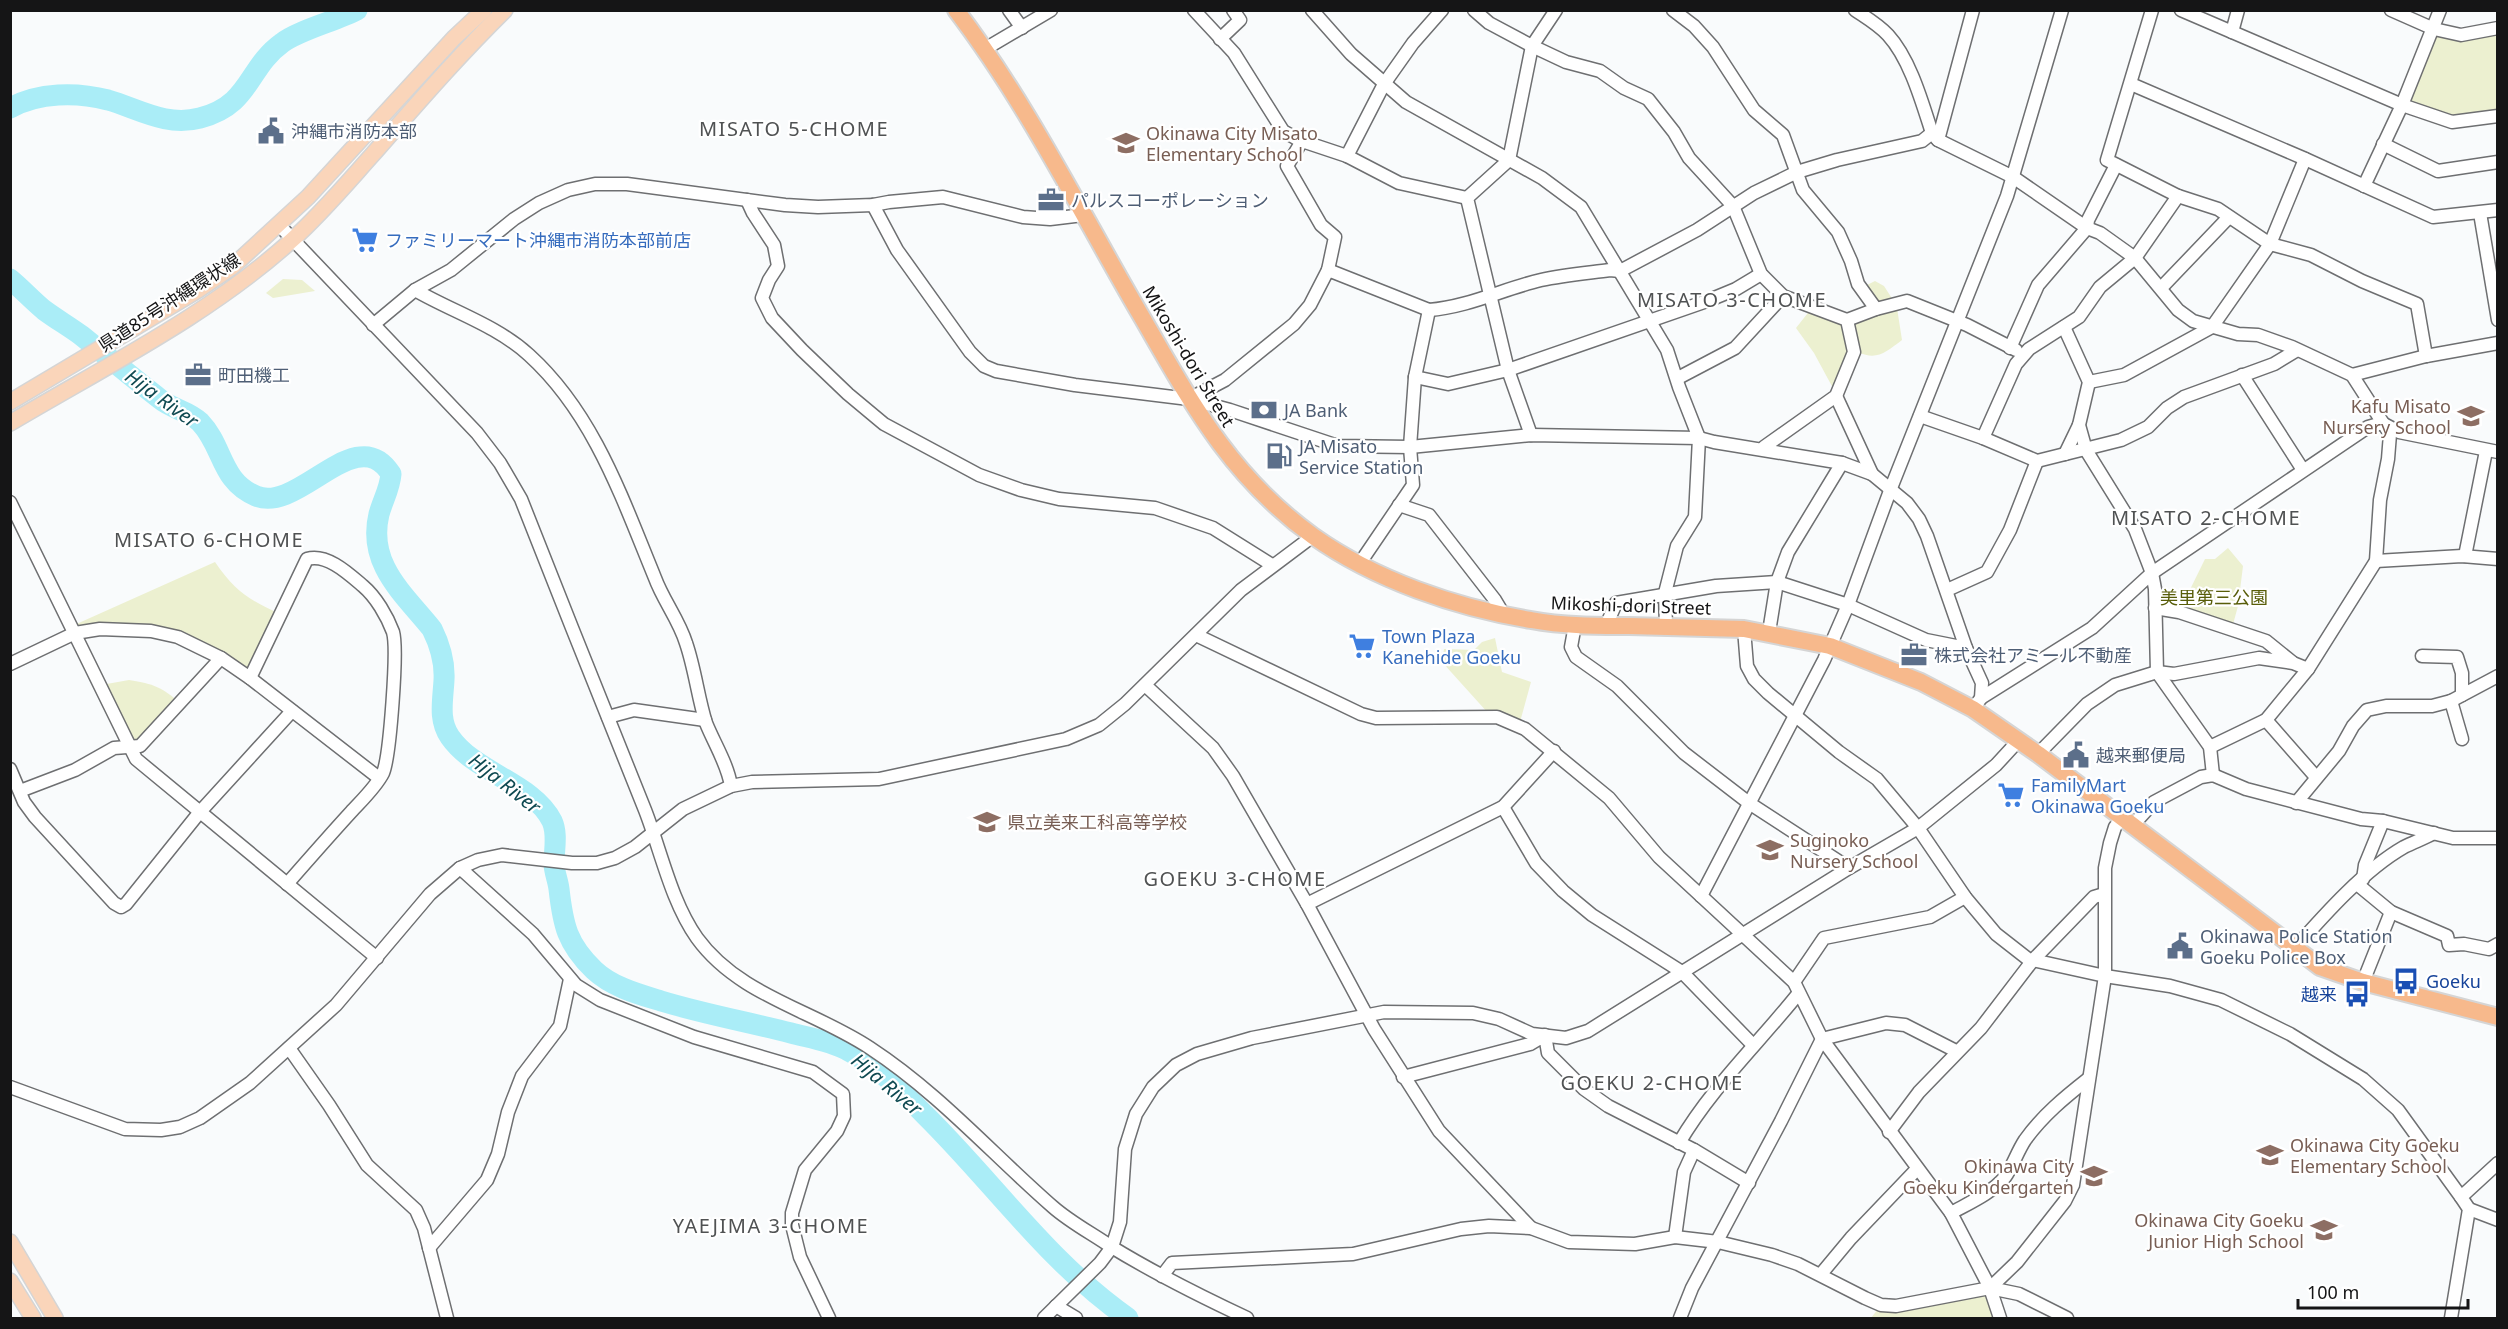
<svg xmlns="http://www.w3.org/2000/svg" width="2508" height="1329" font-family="'Noto Sans','Noto Sans JP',sans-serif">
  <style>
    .green { fill: #ecf0d0 }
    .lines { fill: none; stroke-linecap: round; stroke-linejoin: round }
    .river { stroke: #aaedf7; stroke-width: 21 }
    .minor-casing { stroke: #6e6f71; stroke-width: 15 }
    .major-casing { stroke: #d5d5d5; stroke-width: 18 }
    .highway-casing { stroke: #d5d5d5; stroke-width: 20 }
    .minor { stroke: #fff; stroke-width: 12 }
    .major { stroke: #fad5ba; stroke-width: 15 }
    .highway { stroke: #f7b98c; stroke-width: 16 }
    .labels { text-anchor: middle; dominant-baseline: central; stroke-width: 4.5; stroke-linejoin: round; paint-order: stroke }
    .service-label { font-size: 18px; fill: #4e5e75; stroke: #fff; text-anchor: start }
    .education-label { font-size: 18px; fill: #785e54; stroke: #fff; text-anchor: start }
    .shop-label { font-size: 18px; fill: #366cbe; stroke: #fff; text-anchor: start }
    .street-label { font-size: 18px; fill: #151516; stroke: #fff }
    .park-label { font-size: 18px; fill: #585d09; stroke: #fff }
    .transit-label { font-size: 18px; fill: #164399; stroke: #fff; text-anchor: start }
    .neighbourhood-label { font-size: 20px; letter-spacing: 1.5px; fill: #505253; stroke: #fff }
    .water-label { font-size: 20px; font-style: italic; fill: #0f4a52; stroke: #fff }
  </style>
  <rect width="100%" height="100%" fill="#f9fbfc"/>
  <!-- green -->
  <g class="green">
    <path d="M2497,28V116L2452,122L2402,105L2434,29L2461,35Z"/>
    <path d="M283,279L302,280L315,291L273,298L266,293Z"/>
    <path d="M1875,281L1884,286L1893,300L1877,304L1865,286Z"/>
    <path d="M1815,304L1844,322L1851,352L1834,390L1814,353L1796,328Z"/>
    <path d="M1897,308L1902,340C1886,352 1877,361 1858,352L1853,324L1876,313Z"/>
    <path d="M2228,548L2243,566L2238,606L2232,628L2179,612L2205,559H2215Z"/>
    <path d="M215,562C235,591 249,600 280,614L250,678L178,637L72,626Z"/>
    <path d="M1495,638L1502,672L1531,682L1520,722L1488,713L1442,662L1444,649L1474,650L1482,642Z"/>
    <path d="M129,680C154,684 162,687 181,704L132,748L101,685Z"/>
    <path d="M1990,1288L2000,1318H1871L1881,1305Z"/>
  </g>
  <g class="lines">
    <!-- river -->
    <g class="river">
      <path d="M10,108C39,92 77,92 108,100C139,109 166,127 200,118C251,105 247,68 282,43C299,30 336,21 357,10"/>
      <path d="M10,279C22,289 32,300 44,310C56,319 70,327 82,336C108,357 134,379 160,399C172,409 189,411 200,422C224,447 220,481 256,496C299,514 356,419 391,474C390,488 383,500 379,514C367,564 403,593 432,629C440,645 445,662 444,680C443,700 438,720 450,737C475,773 533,783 552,821C558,834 554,850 554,863C554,872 558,880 559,889C563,925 567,944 594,970C612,987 638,994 661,1001C704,1014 748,1022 791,1033C810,1038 830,1041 847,1050C877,1065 901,1091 925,1115C993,1182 1049,1263 1128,1318"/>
    </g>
    <!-- minor casing -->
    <g class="minor-casing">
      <g id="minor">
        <path d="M1009,10L1022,28"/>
        <path d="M1194,10L1234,53L1283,131L1299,140L1347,156L1399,183L1467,198"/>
        <path d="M1312,10L1351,54L1406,102L1542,178L1581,207L1667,350L1679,387L1699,438L1695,517L1677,546L1665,593L1666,627"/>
        <path d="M1474,10L1489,23L1532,46L1566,62L1600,71L1624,88L1648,99L1674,132L1689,158L1733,206L1761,274L1783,296L1847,320L1854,352L1836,396L1764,447L1766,450"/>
        <path d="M1673,10L1694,26L1713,47L1754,110L1783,135L1803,190L1838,232L1851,261L1858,284L1876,309"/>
        <path d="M1855,10C1867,18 1879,25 1888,35C1910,59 1922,102 1932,133"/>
        <path d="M2152,10L2107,160L2178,196L2218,209L2270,244L2311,255L2362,281L2417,304L2426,356"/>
        <path d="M2181,10L2402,105L2452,122L2498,116"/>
        <path d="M2391,10L2434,29L2461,35L2498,28"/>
        <path d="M2232,32L2238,10"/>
        <path d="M1220,39L1240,20L1233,10"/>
        <path d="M985,49L1051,10"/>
        <path d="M2131,84L2303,158L2433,217L2498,210"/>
        <path d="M1938,140L1973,10"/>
        <path d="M1302,141L1287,166L1321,225L1335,237L1328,270"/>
        <path d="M2383,144L2438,171L2498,162"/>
        <path d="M1347,156L1384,84L1413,43L1442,10"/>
        <path d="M2364,186L2402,105L2440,10"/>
        <path d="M747,200L753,213L774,245L778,266L769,280L762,298L772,318L802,350L848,394L884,424L979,475L1021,490L1059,499L1155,508L1213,528L1272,565"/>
        <path d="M873,205L897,250L970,352L984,366L996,371L1075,385L1189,399L1230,410L1338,446L1410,447L1531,435L1699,438L1714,442L1842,463L1872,474L1907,503L1919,519L1927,536L1966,648L1982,683L1981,698L1973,709"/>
        <path d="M2480,213L2498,320"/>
        <path d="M279,225L477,433L500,463L521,499C562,603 603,706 645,810C661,851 671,901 697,938C739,996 813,1010 870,1048C940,1094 991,1153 1053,1207C1070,1222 1091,1233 1110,1246C1154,1273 1200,1296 1247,1318"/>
        <path d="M2161,288L2229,217"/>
        <path d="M415,290C453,312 496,325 529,355C594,414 622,498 655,578C663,600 679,620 686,643C695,669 698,698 706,723C714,743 728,765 731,786"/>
        <path d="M1847,320L1876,309L1907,301L1967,325L2016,350"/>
        <path d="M373,325L415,290L451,270L514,219L539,203L568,190L595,184H627L785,205L818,207L873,205L889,202L943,197L1023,217L1050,219L1083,215"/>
        <path d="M2064,327L2089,382L2079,425L2086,450L2135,529L2152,573L2155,589L2157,672L2210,747L2213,775"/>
        <path d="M2010,348L2038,285L2087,228L2088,220L2116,165"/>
        <path d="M2242,375L2303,470"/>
        <path d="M2352,375L2426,356L2498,343"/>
        <path d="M1415,377L1448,384L1508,370L1707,301L1736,289L1761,274"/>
        <path d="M1678,378L1735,348L1783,296"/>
        <path d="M2089,382L2124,375L2212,327L2270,244L2305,159"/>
        <path d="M1836,396L1872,474"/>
        <path d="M1189,399L1225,380L1294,324L1310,305L1328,270L1429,310C1468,307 1503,289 1541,280C1563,275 1587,273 1610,270L1620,271L1697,230L1754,193L1797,172L1837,160L1922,141L1932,133L1938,140L2013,177L2087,228L2100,233L2135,258L2178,310L2193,321L2238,334L2258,335L2292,347L2352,375L2390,434L2388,459L2380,500L2376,561L2308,669L2266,720L2210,747"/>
        <path d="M1920,416L1983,438L2037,461L2121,440L2148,427L2167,408L2184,397L2274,364L2297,350"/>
        <path d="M1531,435L1508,370L1467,198L1509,160L1532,46L1556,10"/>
        <path d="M1983,438L2016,364L2029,349L2079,317L2100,287L2135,258L2178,196"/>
        <path d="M2065,454L2079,425"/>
        <path d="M10,502L136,759L377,958"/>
        <path d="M1399,505L1429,515L1495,600L1504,615"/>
        <path d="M2465,556L2486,451"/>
        <path d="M2376,561L2462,556L2498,559"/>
        <path d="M1360,563L1413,485L1410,447L1415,377L1429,310"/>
        <path d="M1947,590L1987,572L2010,530L2037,461"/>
        <path d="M2155,608L2179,612L2266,641L2292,662"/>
        <path d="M1575,625L1571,647L1576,657L1617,686L1684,753L1749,803L1849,868"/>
        <path d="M1606,626L1616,603L1716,586L1777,582L1848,605L1926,640L1966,648"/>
        <path d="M1744,629L1747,666L1754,679L1768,693L1839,752L1877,779L1918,828L1965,897L1996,934L2028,959L2105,976L2170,986L2221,1000L2290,1034L2363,1079L2398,1110L2461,1197"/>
        <path d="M1769,632L1777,582L1788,552L1842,463"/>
        <path d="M1196,635L1361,714L1376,718L1497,717L1525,729L1609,798L1659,857L1794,982L1822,1039L1951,1213L1990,1288L2000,1318"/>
        <path d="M2422,656L2457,657L2462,673V695"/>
        <path d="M10,664L75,633L100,629L151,631L178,637L221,658L250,678L379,778"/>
        <path d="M250,678L307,559C327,553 349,574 363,586C376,597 387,616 393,632C398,649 390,756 383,773C376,787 361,801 351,812C329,836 308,860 287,884"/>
        <path d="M1145,685L1213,748L1233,776L1307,904L1374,1029L1439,1131L1531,1228"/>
        <path d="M1981,698L2092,628L2152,573L2368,427L2382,423L2399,432L2498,452"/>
        <path d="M2451,701L2462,739"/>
        <path d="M608,717L634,710L705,720"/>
        <path d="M2266,720L2316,777"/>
        <path d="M2038,754L2087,704L2115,685L2157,672L2174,674L2259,658L2293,663L2308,669"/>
        <path d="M10,769L24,802L35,817L114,903L121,907L126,904L199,813L292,711"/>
        <path d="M20,791L75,770L114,748L140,746L221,658"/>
        <path d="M2296,803L2339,751L2353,726L2367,710L2386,706H2432L2451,701L2498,676"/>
        <path d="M1503,807L1536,863L1563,891L1592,915L1682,972L1753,1045"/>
        <path d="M2133,825L2154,802L2201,777L2213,775L2246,789L2361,819L2383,821L2453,838H2498"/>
        <path d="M460,868L533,934L576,985L600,1000L694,1037L813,1072L843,1094L844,1116L837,1131L805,1170L792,1213V1225L800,1257L829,1318"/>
        <path d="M2363,879L2365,865L2383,821"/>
        <path d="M2357,884L2391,912L2447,936L2449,945L2464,944L2489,949L2498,944"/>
        <path d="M1701,896L1824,660L1848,605L1891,488L2007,196L2062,10"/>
        <path d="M1307,904L1503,807L1554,751"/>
        <path d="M2294,949C2325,914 2364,870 2404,847C2414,842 2425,838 2434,833"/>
        <path d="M1794,982L1824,938L1930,917L1965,897"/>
        <path d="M2363,982L2391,912"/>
        <path d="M289,1048L329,1105L367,1165L416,1210L424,1228L447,1318"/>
        <path d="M1403,1077L1530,1044L1545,1035L1548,1053L1584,1089L1608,1106L1694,1150L1749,1183"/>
        <path d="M10,1087L125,1129L161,1130L180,1127L200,1118L250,1083L336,1005L430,894L460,868L478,860L502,855L572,863H597L615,858L635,847L683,809L731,786L752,782L879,779L1066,739L1099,725L1125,704L1241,590L1313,536"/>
        <path d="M1889,1132L1919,1092L1981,1028L2033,960L2094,897L2104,894"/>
        <path d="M1679,1143C1712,1087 1758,1044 1798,994"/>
        <path d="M2469,1209L2498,1220"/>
        <path d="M1951,1213C1969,1203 1992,1193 2005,1177C2013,1166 2017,1152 2025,1140C2042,1116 2065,1097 2088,1079"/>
        <path d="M1675,1237L1684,1172L1694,1150"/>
        <path d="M429,1248L487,1180L498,1154L508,1112L522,1076L560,1026L570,979"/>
        <path d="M1821,1274L1851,1238L1917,1169"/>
        <path d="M1162,1276L1172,1263L1353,1254L1461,1229L1489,1226L1531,1228L1569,1242L1635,1244L1675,1237L1718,1242L1772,1255L1798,1264L1865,1298L1881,1305L1896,1306L1990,1288L2019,1294L2067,1318"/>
        <path d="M1990,1288L2017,1262L2065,1201L2073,1185L2105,976V868L2110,843L2115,827L2123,817"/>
        <path d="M1056,1306L1076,1318"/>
        <path d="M1044,1318L1100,1263L1112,1247L1120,1222L1125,1149L1136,1114L1153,1087L1176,1065L1197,1054L1252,1038L1384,1012L1473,1013L1499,1019L1532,1034L1566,1038L1588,1031L1849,868L1918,828L1996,765L2019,740"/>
        <path d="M1680,1318L1692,1288L1781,1121L1822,1039L1886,1023L1905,1025L1956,1051"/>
        <path d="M2451,1318L2469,1209L2461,1197L2498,1163"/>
      </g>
    </g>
    <!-- major casing -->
    <g class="major-casing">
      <g id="major">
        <path d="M10,402L198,290L232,267L308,197L454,38L484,10"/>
        <path d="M10,423C106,366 209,315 292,240C321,214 347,183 373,154C416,105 458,56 505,10"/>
        <path d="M10,1242L55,1318"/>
        <path d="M10,1281L33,1318"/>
      </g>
    </g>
    <!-- highway casing -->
    <g class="highway-casing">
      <path id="highway" d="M956,10C1029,106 1082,215 1143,319C1192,404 1231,477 1313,536C1375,580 1457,608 1531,620C1563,626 1597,626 1629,626C1668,627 1706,628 1744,629L1830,646L1921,682L1973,709L2038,754L2320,967L2363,982L2498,1017"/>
    </g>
    <!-- minor -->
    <use href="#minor" class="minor"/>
    <!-- major -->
    <use href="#major" class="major"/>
    <!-- highway -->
    <use href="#highway" class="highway"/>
  </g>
  <!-- icons -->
  <defs>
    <g id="civic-bare" transform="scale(2.07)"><path d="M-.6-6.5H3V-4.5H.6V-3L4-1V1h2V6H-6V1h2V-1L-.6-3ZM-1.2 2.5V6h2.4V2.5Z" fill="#5c6f8a" stroke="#fff" stroke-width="2.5" paint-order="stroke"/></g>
    <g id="school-bare" transform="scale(2.07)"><path d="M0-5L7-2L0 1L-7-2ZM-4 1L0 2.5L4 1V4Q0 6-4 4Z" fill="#8d6e63" stroke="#fff" stroke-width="2.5" paint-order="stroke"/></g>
    <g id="office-bare" transform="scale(2.07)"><path d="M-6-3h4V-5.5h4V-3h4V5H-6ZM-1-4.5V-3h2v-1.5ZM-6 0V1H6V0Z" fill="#5c6f8a" stroke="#fff" stroke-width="2.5" paint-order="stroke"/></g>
    <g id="supermarket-bare" transform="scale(2.07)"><path d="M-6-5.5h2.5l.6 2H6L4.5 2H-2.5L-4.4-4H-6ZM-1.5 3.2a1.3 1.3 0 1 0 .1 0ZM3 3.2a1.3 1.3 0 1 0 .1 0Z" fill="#3f7fe0" stroke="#fff" stroke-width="2.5" paint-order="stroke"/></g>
    <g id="bank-bare" transform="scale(2.07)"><path d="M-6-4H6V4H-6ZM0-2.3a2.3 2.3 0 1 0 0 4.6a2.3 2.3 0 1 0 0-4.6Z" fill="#5c6f8a" stroke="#fff" stroke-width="2.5" paint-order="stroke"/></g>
    <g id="fuel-bare" transform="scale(2.07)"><path d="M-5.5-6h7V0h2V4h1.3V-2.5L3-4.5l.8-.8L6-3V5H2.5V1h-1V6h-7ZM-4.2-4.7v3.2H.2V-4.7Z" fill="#5c6f8a" stroke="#fff" stroke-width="2.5" paint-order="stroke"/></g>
    <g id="bus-bare" transform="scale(2.07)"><path d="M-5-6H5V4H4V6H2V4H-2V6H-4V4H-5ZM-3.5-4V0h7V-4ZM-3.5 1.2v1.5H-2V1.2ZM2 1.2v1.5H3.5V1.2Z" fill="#1a4fb4" stroke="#fff" stroke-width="2.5" paint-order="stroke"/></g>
  </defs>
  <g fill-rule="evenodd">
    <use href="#civic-bare" x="271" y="131"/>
    <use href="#school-bare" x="1126" y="143"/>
    <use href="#office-bare" x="1051" y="200"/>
    <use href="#supermarket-bare" x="365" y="240"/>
    <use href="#office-bare" x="198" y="375"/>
    <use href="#bank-bare" x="1264" y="410"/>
    <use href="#school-bare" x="2471" y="416"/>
    <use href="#fuel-bare" x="1279" y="456"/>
    <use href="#supermarket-bare" x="1362" y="646"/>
    <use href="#office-bare" x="1914" y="655"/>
    <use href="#civic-bare" x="2076" y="755"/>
    <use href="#supermarket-bare" x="2011" y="795"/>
    <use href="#school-bare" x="987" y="822"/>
    <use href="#school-bare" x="1770" y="850"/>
    <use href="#civic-bare" x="2180" y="946"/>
    <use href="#bus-bare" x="2406" y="981"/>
    <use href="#bus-bare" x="2357" y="994"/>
    <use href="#school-bare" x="2270" y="1155"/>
    <use href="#school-bare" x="2094" y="1176"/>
    <use href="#school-bare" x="2324" y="1230"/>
  </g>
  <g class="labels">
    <!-- service labels -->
    <g class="service-label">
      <text x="291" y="131">沖縄市消防本部</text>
      <text x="1071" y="200">パルスコーポレーション</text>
      <text x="218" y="375">町田機工</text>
      <text x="1284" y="410">JA Bank</text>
      <text x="1299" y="446">JA Misato<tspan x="1299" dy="21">Service Station</tspan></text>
      <text x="1934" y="655">株式会社アミール不動産</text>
      <text x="2096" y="755">越来郵便局</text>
      <text x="2200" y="936">Okinawa Police Station<tspan x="2200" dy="21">Goeku Police Box</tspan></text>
    </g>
    <!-- education labels -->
    <g class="education-label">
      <text x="1146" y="133">Okinawa City Misato<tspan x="1146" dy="21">Elementary School</tspan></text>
      <text x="2451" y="406" text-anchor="end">Kafu Misato<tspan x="2451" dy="21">Nursery School</tspan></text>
      <text x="1007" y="822">県立美来工科高等学校</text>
      <text x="1790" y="840">Suginoko<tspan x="1790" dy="21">Nursery School</tspan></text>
      <text x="2290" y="1145">Okinawa City Goeku<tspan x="2290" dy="21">Elementary School</tspan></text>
      <text x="2074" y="1166" text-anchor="end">Okinawa City<tspan x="2074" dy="21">Goeku Kindergarten</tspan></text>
      <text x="2304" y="1220" text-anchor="end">Okinawa City Goeku<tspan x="2304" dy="21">Junior High School</tspan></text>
    </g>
    <!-- shop labels -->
    <g class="shop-label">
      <text x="385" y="240">ファミリーマート沖縄市消防本部前店</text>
      <text x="1382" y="636">Town Plaza<tspan x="1382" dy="21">Kanehide Goeku</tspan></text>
      <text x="2031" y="785">FamilyMart<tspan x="2031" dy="21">Okinawa Goeku</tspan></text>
    </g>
    <!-- street labels -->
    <g class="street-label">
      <text transform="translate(169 302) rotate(-33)">県道85号沖縄環状線</text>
      <text transform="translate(1189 356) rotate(59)">Mikoshi-dori Street</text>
      <text transform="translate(1631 605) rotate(2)">Mikoshi-dori Street</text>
    </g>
    <!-- park labels -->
    <g class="park-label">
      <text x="2214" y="597">美里第三公園</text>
    </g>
    <!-- transit labels -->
    <g class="transit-label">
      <text x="2426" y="981">Goeku</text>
      <text x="2337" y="994" text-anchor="end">越来</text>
    </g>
    <!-- neighbourhood labels -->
    <g class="neighbourhood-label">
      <text x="794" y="128">MISATO 5-CHOME</text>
      <text x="1732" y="299">MISATO 3-CHOME</text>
      <text x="2206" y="517">MISATO 2-CHOME</text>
      <text x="209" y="539">MISATO 6-CHOME</text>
      <text x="1235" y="878">GOEKU 3-CHOME</text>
      <text x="1652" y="1082">GOEKU 2-CHOME</text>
      <text x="771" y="1225">YAEJIMA 3-CHOME</text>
    </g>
    <!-- water labels -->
    <g class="water-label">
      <text transform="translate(162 398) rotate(36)">Hija River</text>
      <text transform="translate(505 783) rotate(38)">Hija River</text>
      <text transform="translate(887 1084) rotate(40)">Hija River</text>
    </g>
  </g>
  <!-- border -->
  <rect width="2508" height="1329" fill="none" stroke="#151516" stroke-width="24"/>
  <!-- scale -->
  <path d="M2298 1299v9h170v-9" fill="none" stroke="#151516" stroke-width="3"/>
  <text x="2307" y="1299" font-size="18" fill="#151516" stroke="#ffffff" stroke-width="4.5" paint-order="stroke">100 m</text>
</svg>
